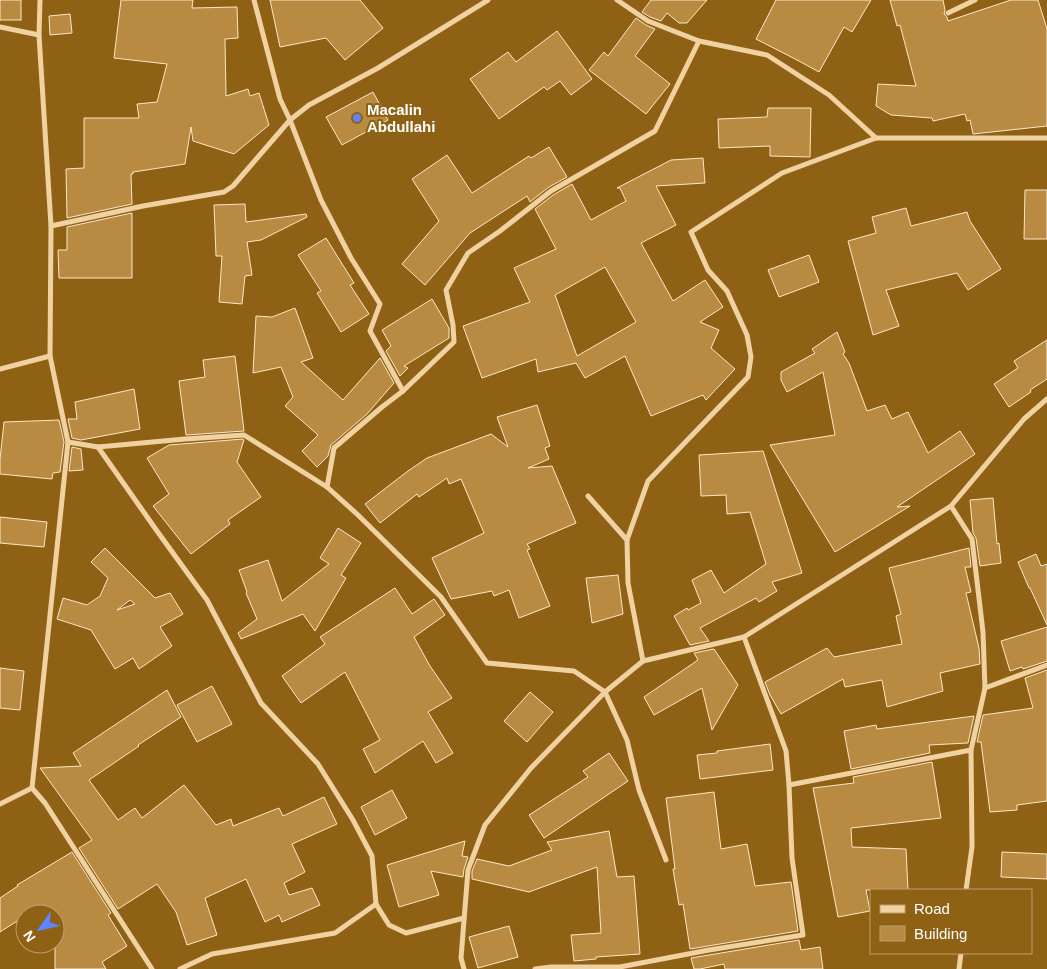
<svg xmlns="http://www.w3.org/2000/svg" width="1047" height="969" font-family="Arial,sans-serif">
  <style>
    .building { fill: #b98b42; stroke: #fbe7c8; fill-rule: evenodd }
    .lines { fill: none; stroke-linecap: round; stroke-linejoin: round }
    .minor { stroke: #f0d1a1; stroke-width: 5 }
    .poi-dot { fill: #6084ff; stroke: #8f6115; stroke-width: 2 }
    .labels { text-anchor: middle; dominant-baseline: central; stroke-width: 4; stroke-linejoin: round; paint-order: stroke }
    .poi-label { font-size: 15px; font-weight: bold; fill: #fff; stroke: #8f6115; text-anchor: start }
  </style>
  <rect width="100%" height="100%" fill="#8f6115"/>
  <!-- building -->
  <g class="building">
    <rect x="0" y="0" width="21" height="20"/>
    <path d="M121,0H193L192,8L237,7L238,38L225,39L226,96L248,89L250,96L259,93L269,125L234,154L193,141L191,127L185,164L133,172V174H131L132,204L67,218L66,169L84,168V118H139L137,104L157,102L167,64L114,58Z"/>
    <path d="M270,0H360L383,28L345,60L326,38L280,47Z"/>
    <path d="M651,0H707L687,23H679L667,13L661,21L650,17L642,12Z"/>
    <path d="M776,0H871L852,32L844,27L819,72L797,60L756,39Z"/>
    <path d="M890,0H943L945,10L944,14L947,17L948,21L1011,0H1038L1047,29V126L973,134L970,120L967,121L965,114L933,121L932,118L891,115L876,106L878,84L916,86L900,25L897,26Z"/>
    <path d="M70,14L72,33L50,35L49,16Z"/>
    <path d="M636,18L646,25L655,29L635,56L670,84L646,114L589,70L604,52L608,56Z"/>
    <path d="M557,31L592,79L571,95L560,81L547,90L544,87L499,119L470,79L508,52L516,62Z"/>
    <path d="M373,92L388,120L342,145L326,117Z"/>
    <path d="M768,108H811L810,157L770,156V146L719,148L718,119L767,117Z"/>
    <path d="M549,147L567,177L549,187L530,202L527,196L470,233L425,285L402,264L439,221L412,179L447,155L472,193L529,156L531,158Z"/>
    <path d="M703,158L705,183L656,186L676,225L641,243L673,301L705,280L723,307L700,322L719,330L711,348L735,369L706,400L703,395L651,416L625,356L585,378L576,363L538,372L536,359L482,378L463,326L530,302L514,268L556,249L535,209L553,195L572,184L591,220L626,201L620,188H617L671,160ZM605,267L636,322L577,356L555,295Z"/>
    <path d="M1025,190H1047V239H1024Z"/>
    <path d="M245,204L246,222L306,214L307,217L261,240L247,242L252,275L245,276L242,304L219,302L222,256H216L214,205Z"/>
    <path d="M906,208L911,226L967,212L970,221L1001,269L968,290L957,273L886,290L899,326L873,335L848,241L876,233L872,217Z"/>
    <path d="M132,213V278H59L58,250H67V227Z"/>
    <path d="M326,238L354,283L350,285L369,314L341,332L317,293L321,291L298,255Z"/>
    <path d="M809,255L819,282L779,297L768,270Z"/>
    <path d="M432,299L449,328V338L404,366L408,368L400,376L386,351L391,346L382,330Z"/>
    <path d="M295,308L313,358L301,362L343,400L380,358L394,383L367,414L331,445L328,456L317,467L302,451L318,435L285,406L293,397L281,367L253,373L256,316L272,317Z"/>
    <path d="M837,332L845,352L843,354L849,363L867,411L885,405L892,419L908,412L928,453L960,431L975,454L897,507L910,506L835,552L770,445L835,435L823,372L787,392L781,380V372L815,353L812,349Z"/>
    <path d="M1047,340V379L1030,390L1031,392L1009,407L994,384L1018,368L1014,361Z"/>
    <path d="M235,356L244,431L186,435L179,381L205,377L203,360Z"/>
    <path d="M134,389L140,429L81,440L72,438L68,419H77L75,402Z"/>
    <path d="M537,405L550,446L545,448L549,459L528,468L552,466L576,523L527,544L530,549L527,550L550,606L519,618L509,590L494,596L492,591L451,599L432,558L484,533L461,479L449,484L447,478L419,497L417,494L380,523L365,504L408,471L427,458L491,434L508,447L497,417Z"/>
    <path d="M59,420L64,442L60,472L53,473L52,479L0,474V459L4,422Z"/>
    <path d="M243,439L244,440L237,462L261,497L228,520L230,524L191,554L153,506L169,494L147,458L169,445Z"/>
    <path d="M72,447L81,449L83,470L69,471Z"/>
    <path d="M763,451L802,573L772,582L777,591L759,602L756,598L700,628L709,641L690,645L674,616L687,608L688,610L701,603L692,580L711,570L724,593L766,564L750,512L727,514L726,495L701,496L699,455Z"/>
    <path d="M993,498L997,544L999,543L1001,563L980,566L976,538L973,533L970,500Z"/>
    <path d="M0,517L47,522L44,547L0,543Z"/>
    <path d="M338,528L361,543L341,575L346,578L315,631L303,614L241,639L238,633L257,619L246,593L247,592L239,570L268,560L282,601L329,564L320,558Z"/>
    <path d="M105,548L155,598L170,593L183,614L160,627L172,646L139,669L133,658L115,669L91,630L57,619L63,598L87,605L100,596L108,578L91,562ZM130,600L135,604L117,610Z"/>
    <path d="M969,548L971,567H965L971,592L966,593L979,648L980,664L940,673L943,691L887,707L882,680L845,687L843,679L781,714L770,695L765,682L827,648L834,657L902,644L896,616L901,614L889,568Z"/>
    <path d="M1036,554L1041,566L1047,564V625L1030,588H1029L1018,562Z"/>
    <path d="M618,575L623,614L592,623L586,578Z"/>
    <path d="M395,588L412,614L434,599L445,615L414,637L430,666L452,698L428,712L453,753L436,763L423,741L375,773L363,749L380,740L345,672L301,703L282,676L325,644L320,637Z"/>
    <path d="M1047,627V661L1023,669L1022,667L1010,671L1001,641Z"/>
    <path d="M714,649L738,685L712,730L702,688L654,715L644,697L698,660L694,653Z"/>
    <path d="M0,668L24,671L20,710L0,708Z"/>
    <path d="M1047,670V801L1017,805V810L990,812L981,742H977L983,715L1033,708L1025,678Z"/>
    <path d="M212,686L232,724L197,742L177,705Z"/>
    <path d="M167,690L181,717L138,745L139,746L89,780L118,820L135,808L142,818L184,785L216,825L231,819L233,826L279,808L283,816L324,797L337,824L292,844L305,872L284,883L289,895L312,888L320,905L282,922L279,915L265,922L246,879L205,898L217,935L187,945L176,912L157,884L118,909L79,848L92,840L40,768L81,766L73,753Z"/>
    <path d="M530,692L553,712L527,742L504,721Z"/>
    <path d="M974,716L968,743L929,745L930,753L851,769L844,731L876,725L877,729Z"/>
    <path d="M770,744L773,770L700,779L697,755L717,753V751Z"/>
    <path d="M609,753L628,781L544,838L529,815L588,777L583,771Z"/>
    <path d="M932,762L941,818L851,828L852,847L906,849L908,890H866L870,911L838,917L813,788L854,783L853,777Z"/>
    <path d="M392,790L407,818L375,835L361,807Z"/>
    <path d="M714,792L721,849L747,844L755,886L791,882L798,931L690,949L683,904L679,905L673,869H675L666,798Z"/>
    <path d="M609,831L617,877L634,876L640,954L596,957V959L574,961L571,935L601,933L597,867L529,892L472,879V871L477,859L509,866L552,850L547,842Z"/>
    <path d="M465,841L462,856L468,857L464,869L463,877L431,871L439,895L399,907L387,865Z"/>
    <path d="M72,852L111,913L108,915L127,946L102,962L106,969H55V914H25V916L0,932V898L18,886L17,885Z"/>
    <path d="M1002,852L1047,854V879L1001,877Z"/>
    <path d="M509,926L518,957L478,968L469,937Z"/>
    <path d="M799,940L801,950L820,947L823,969H725L724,964L700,969H694L691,958Z"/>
  </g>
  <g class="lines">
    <!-- minor -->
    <g class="minor">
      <path d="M40,0L39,35L51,226L50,356L68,442L32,788L45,803L152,969"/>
      <path d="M254,0L280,99L290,120L321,200L351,258L380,304L370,331L403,391"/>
      <path d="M617,0L648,21L699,41L767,55L829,95L876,138"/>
      <path d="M948,13L975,0"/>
      <path d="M0,27L39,35"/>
      <path d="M51,226L143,206L224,192L233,186L290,120L309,105L378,68L488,0"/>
      <path d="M0,369L50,356"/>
      <path d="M68,442L98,447L185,439L244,435L327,487L358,515L441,597L487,663L574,671L605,692L627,740L639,790L666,860"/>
      <path d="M98,447L157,531L207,600L261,703L318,764L353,820L372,856L376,904L389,925L406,933L464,918"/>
      <path d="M327,487L334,448L382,407L403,391L454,342L453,325L446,290L468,253L500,231L551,191L655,131L699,41"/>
      <path d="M588,496L627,540"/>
      <path d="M951,506L972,539L983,632L985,688L971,750L972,847L966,890"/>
      <path d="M744,637L786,751L789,785L971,750"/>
      <path d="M643,661L628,583L627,540L648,481L748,377L751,357L747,335L727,291L708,270L691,232L782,173L876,138H1047"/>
      <path d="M985,688L1047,665"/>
      <path d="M0,804L32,788"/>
      <path d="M180,969L212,954L335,933L376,904"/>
      <path d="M464,969L461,958L468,870L485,825L531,768L605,692L643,661L744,637L951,506L1024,419L1047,399"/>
      <path d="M535,969L551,967H620L709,950L803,935L792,858L789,785"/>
      <path d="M959,969L961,953"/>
    </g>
  </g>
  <!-- markers -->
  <circle class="poi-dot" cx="357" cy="118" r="5"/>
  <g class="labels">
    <!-- poi labels -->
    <g class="poi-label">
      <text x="367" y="109">Macalin<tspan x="367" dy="17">Abdullahi</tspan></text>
    </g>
  </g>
  <!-- legend -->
  <rect x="870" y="889" width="162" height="65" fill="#8f6115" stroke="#bca073"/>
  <rect x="880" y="905" width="25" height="8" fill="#f0d1a1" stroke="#bca073"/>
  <text x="914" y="914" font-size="15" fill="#ffffff">Road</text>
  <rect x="880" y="926" width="25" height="15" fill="#b98b42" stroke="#bca073"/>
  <text x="914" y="939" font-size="15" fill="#ffffff">Building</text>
  <!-- north arrow -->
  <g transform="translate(40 929) rotate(236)"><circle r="24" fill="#8f6115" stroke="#bca073"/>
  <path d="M0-4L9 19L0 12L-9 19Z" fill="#6084ff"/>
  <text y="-8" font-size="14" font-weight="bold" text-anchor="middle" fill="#ffffff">N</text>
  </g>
</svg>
